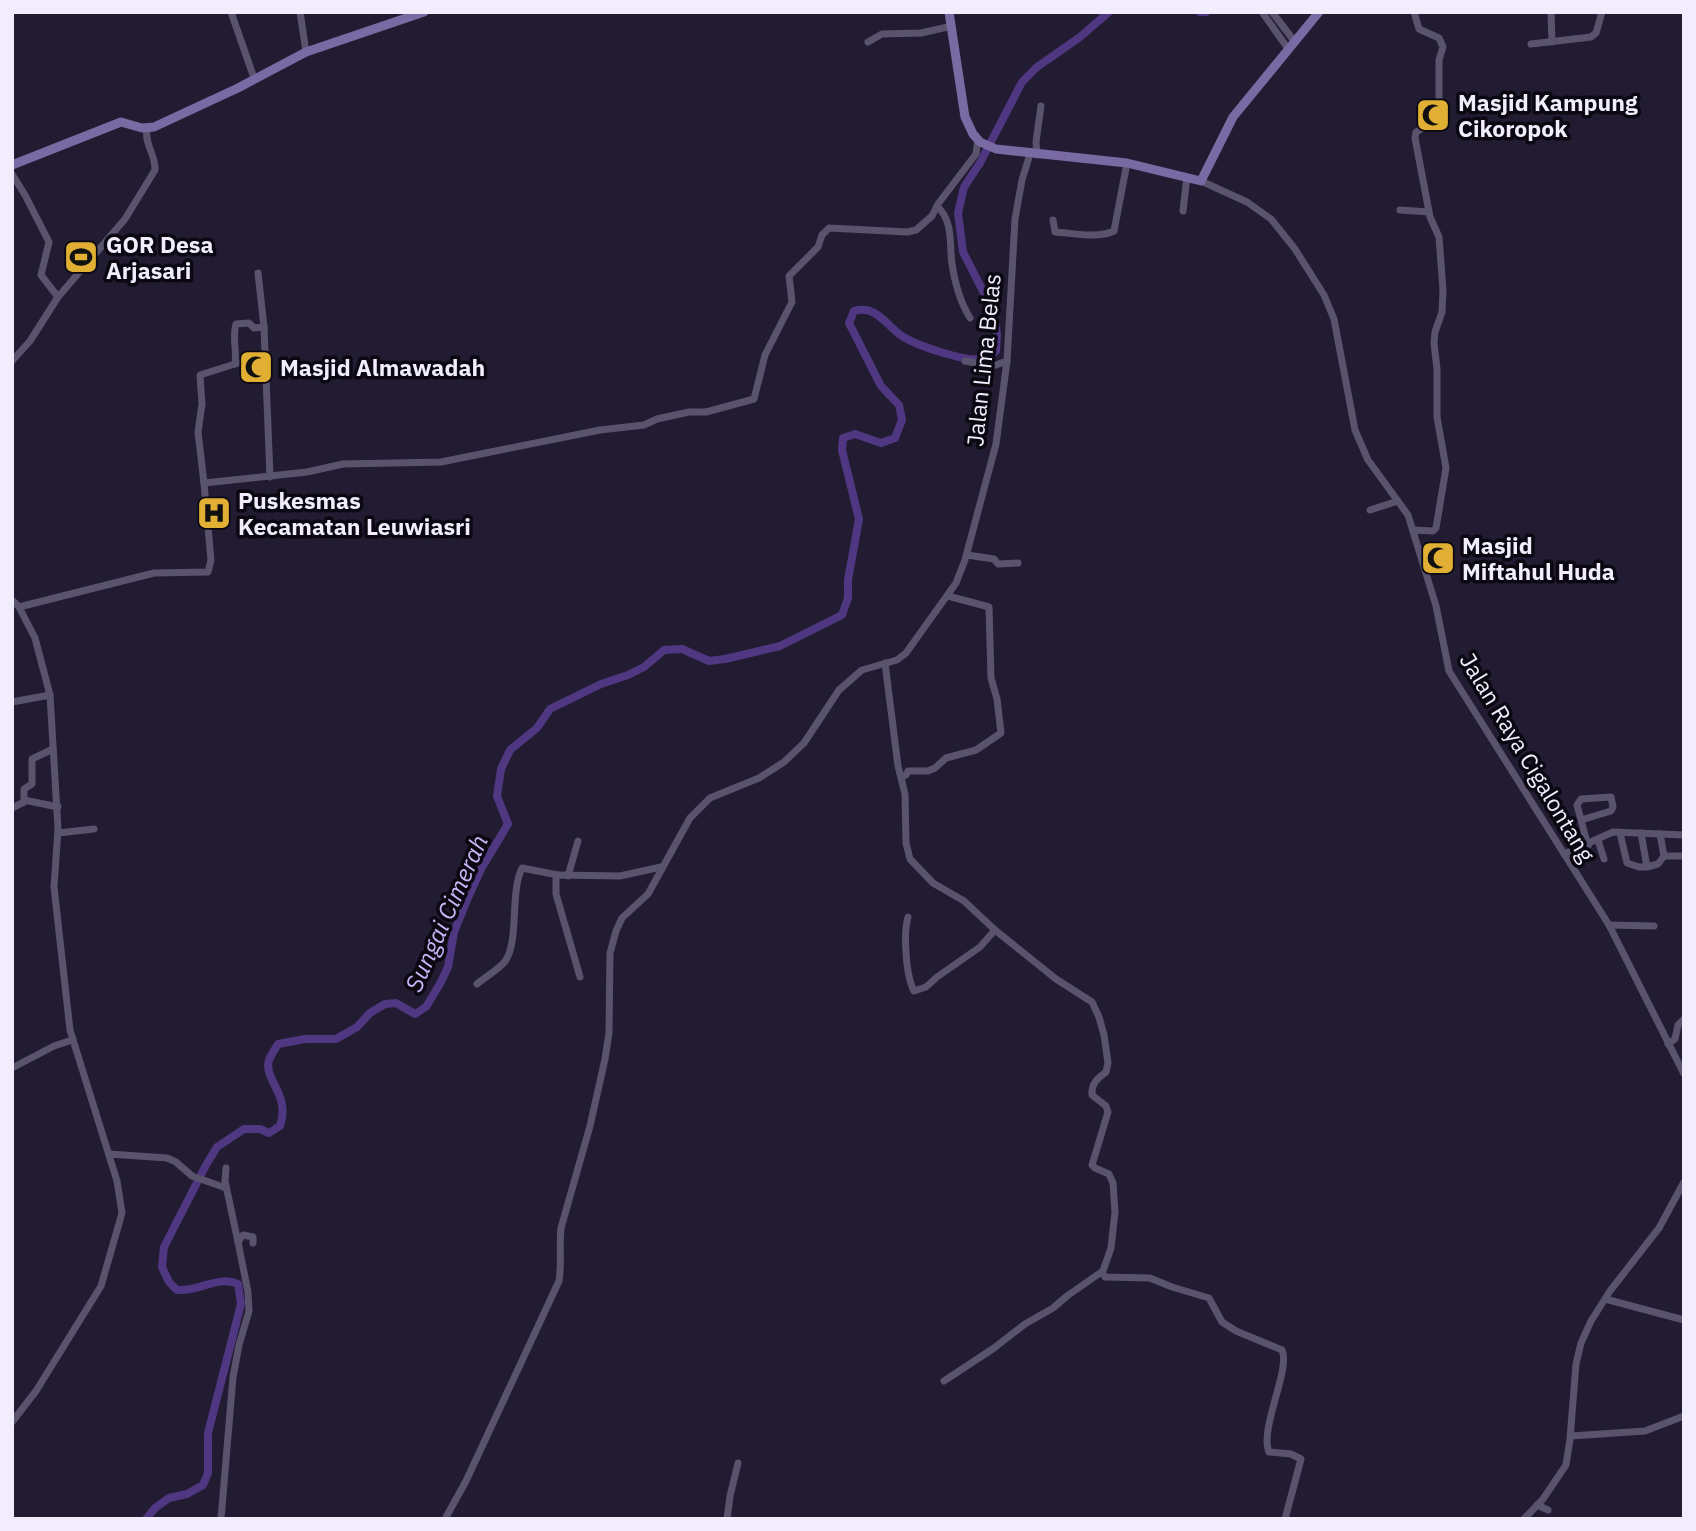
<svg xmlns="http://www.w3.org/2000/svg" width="1696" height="1531" font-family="'IBM Plex Sans',sans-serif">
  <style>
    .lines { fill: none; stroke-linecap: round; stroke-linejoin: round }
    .river { stroke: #4f3782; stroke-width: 8 }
    .minor { stroke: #59536d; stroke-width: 7 }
    .major { stroke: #796aa4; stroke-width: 9 }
    .labels { text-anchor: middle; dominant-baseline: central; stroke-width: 7; stroke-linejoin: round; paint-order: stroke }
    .poi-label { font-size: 23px; font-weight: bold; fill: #f1edfd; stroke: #0b0812; text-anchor: start }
    .street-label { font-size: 23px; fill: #f1edfd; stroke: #0b0812 }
    .water-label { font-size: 24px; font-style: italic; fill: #c5b6f6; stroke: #0b0812 }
  </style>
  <rect width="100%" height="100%" fill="#221c32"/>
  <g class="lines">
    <!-- river -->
    <g class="river">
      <path d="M1200,12H1206"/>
      <path d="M146,1519L155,1508L169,1498L187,1494L203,1485L208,1473V1433L241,1304L238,1284C217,1275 199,1292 177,1290L169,1282L162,1267L164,1247L206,1165L217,1147L244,1129H260L269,1133L280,1126C291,1094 263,1080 269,1060C271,1055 275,1049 278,1044L305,1039H336L357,1027L370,1013L385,1004L396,1003L415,1014L426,1007L441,982L448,967L454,932L467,900L481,869L508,824L497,796L501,769L510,750L537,728L550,709L601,684L628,675L644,667L664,650L682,649L709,661L725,659L780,646L842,615L848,598V580L859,519L842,450L843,438L855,434L881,443L895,438L902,420L899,405L881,386L849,323L854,311C875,305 884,322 899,334C914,345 971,365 988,358C989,357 995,352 996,351L997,335L995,320L987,299L963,252L958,213L964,187L980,163L1022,82L1037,67L1080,37L1109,12"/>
    </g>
    <!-- minor -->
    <g class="minor">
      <path d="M231,12L254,78"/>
      <path d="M300,12L306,52"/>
      <path d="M1262,12L1289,50"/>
      <path d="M1272,12L1295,42"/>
      <path d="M1551,12L1552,42"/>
      <path d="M868,42L882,34L921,33L952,26"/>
      <path d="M1531,44L1591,37L1596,33L1602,12"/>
      <path d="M1037,155L1036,142L1041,106"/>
      <path d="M12,174L25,195L49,242L41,275L58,297"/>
      <path d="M1201,181L1247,202L1271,219L1295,249L1324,295L1334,319L1355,430L1368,460L1408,515L1436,606L1449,671L1609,925L1684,1074"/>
      <path d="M937,206C954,222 949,244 952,264C955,283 960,302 970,318"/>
      <path d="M1400,210L1429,212"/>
      <path d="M1183,211L1187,177"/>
      <path d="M1053,220L1055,232C1073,233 1097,239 1114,231L1127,163"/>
      <path d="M258,273L264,327L270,477"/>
      <path d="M264,327L254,328L249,323L236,324C232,337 237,350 235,364L200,375L202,404L198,432L204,483L307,472L343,464L441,462L600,430L644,425L657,419L689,412H706L754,399L765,355L792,302L789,276L818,247L822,235L829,228L907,232L916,230L932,216L938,204L976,154L978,139"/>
      <path d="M12,361L30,341L58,297L125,219L155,170C156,155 144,144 147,129"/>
      <path d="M965,361L993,366L1007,361"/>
      <path d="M235,364L264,355"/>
      <path d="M1370,510L1398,501"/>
      <path d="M1413,530L1433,531L1436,528L1446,468L1437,417V369L1434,343L1435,332L1442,312L1443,290L1439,237L1430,217L1415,138L1416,132L1439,119V60L1443,47L1439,38L1419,29L1414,12"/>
      <path d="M967,555L994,559L998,564L1018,563"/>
      <path d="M12,600L19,607L35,638L50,695L58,829L54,887L70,1030L117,1181L122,1213L101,1286L36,1391L12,1422"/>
      <path d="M19,607L154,573L208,572L211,560L204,483"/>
      <path d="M885,663L898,766L905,794L906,843L910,859L933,883L964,901L995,930L1056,979L1092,1002L1099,1017L1104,1035L1108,1063L1106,1072C1098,1078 1091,1083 1092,1095L1106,1106L1108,1112L1092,1165L1095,1168L1109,1174L1113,1183L1115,1212L1111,1248L1103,1271L1067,1296L1053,1308L1025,1324L994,1348L944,1381"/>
      <path d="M12,702L50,695"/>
      <path d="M901,777L906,775L908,771H928L935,768L946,758L976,750L1001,733L997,699L991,678L989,607L948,596"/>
      <path d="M24,800L58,807"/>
      <path d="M12,808L24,802V789L32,784V759L53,749"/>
      <path d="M1581,820L1611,811L1613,807L1611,797L1581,799L1577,805L1588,846"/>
      <path d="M58,833L94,829"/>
      <path d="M1620,833L1627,863L1639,867H1647"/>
      <path d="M1641,833L1647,867L1658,864L1664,856H1684"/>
      <path d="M1660,834L1664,856"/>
      <path d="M1598,840L1604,859"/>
      <path d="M1564,854L1613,832L1684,835"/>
      <path d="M568,876L578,841"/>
      <path d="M908,917C903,934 906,976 914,991L926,987L937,977L980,947L995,930"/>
      <path d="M1609,925L1654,926"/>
      <path d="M580,977L556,894V875L620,876L661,867"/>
      <path d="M477,984C484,978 502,967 506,960C519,939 510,892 522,868L558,875"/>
      <path d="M1668,1044L1675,1039L1678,1025L1684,1019"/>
      <path d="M12,1068L54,1046L72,1040"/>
      <path d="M109,1154L167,1158L176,1162L192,1176L226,1188"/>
      <path d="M226,1168L225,1181L238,1242"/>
      <path d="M1102,1272L1105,1277L1150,1278L1172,1287L1209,1298L1222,1322L1236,1331L1282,1350C1291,1369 1259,1429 1269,1452L1291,1454L1301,1459L1285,1519"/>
      <path d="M1605,1299L1684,1320"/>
      <path d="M1571,1436L1645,1431L1684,1416"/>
      <path d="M1537,1505L1548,1510"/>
      <path d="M221,1519L233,1377L239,1345L249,1311L248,1292L238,1242L243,1235L253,1237V1243"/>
      <path d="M445,1519L466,1481L559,1281C562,1264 559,1246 561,1228L590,1126L605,1059L609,1033L610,953L616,931L622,918L648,894L690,818L710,798L759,778L784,762L804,743L839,690L862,670L897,660L906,653L956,583L965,560L996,444L1007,361L1015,219L1022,180L1030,154"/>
      <path d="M727,1519L730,1496L738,1463"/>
      <path d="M1524,1519L1543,1499L1566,1465L1570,1439L1576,1364L1581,1343L1591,1321L1610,1291L1659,1228L1684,1182"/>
    </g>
    <!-- major -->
    <g class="major">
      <path d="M949,12L965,117L973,134L980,142L996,149L1127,163L1201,181L1233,117L1319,12"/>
      <path d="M12,165L121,122L142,128L154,127L238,88L306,52L424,12"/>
    </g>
  </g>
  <!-- icons -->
  <defs>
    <g id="mosque-square" transform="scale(1.75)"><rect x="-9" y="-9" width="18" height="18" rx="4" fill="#e1af34" stroke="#0b0812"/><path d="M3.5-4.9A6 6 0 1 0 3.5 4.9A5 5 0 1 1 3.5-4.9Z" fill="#111"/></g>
    <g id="stadium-square" transform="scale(1.75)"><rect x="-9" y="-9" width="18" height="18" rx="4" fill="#e1af34" stroke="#0b0812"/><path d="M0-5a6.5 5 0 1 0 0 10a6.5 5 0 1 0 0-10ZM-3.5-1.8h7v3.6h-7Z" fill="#111"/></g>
    <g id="hospital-square" transform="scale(1.75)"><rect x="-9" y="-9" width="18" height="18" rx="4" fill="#e1af34" stroke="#0b0812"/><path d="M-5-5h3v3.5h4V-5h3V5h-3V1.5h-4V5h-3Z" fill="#111"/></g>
  </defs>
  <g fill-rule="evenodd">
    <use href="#mosque-square" x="1433" y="115"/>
    <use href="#stadium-square" x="81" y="257"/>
    <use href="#mosque-square" x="256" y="367"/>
    <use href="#hospital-square" x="214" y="513"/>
    <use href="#mosque-square" x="1438" y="558"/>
  </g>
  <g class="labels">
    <!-- poi labels -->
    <g class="poi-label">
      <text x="1458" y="102">Masjid Kampung<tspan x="1458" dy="26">Cikoropok</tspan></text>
      <text x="106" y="244">GOR Desa<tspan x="106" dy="26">Arjasari</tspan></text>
      <text x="280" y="367">Masjid Almawadah</text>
      <text x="238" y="500">Puskesmas<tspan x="238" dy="26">Kecamatan Leuwiasri</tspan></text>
      <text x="1462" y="545">Masjid<tspan x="1462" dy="26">Miftahul Huda</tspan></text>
    </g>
    <!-- street labels -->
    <g class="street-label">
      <text transform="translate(983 360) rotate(-84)">Jalan Lima Belas</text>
      <text transform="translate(1528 757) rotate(59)">Jalan Raya Cigalontang</text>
    </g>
    <!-- water labels -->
    <g class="water-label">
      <text transform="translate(446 913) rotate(-66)">Sungai Cimerah</text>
    </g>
  </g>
  <!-- border -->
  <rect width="1696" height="1531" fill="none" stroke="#f1edfd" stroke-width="28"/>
</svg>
